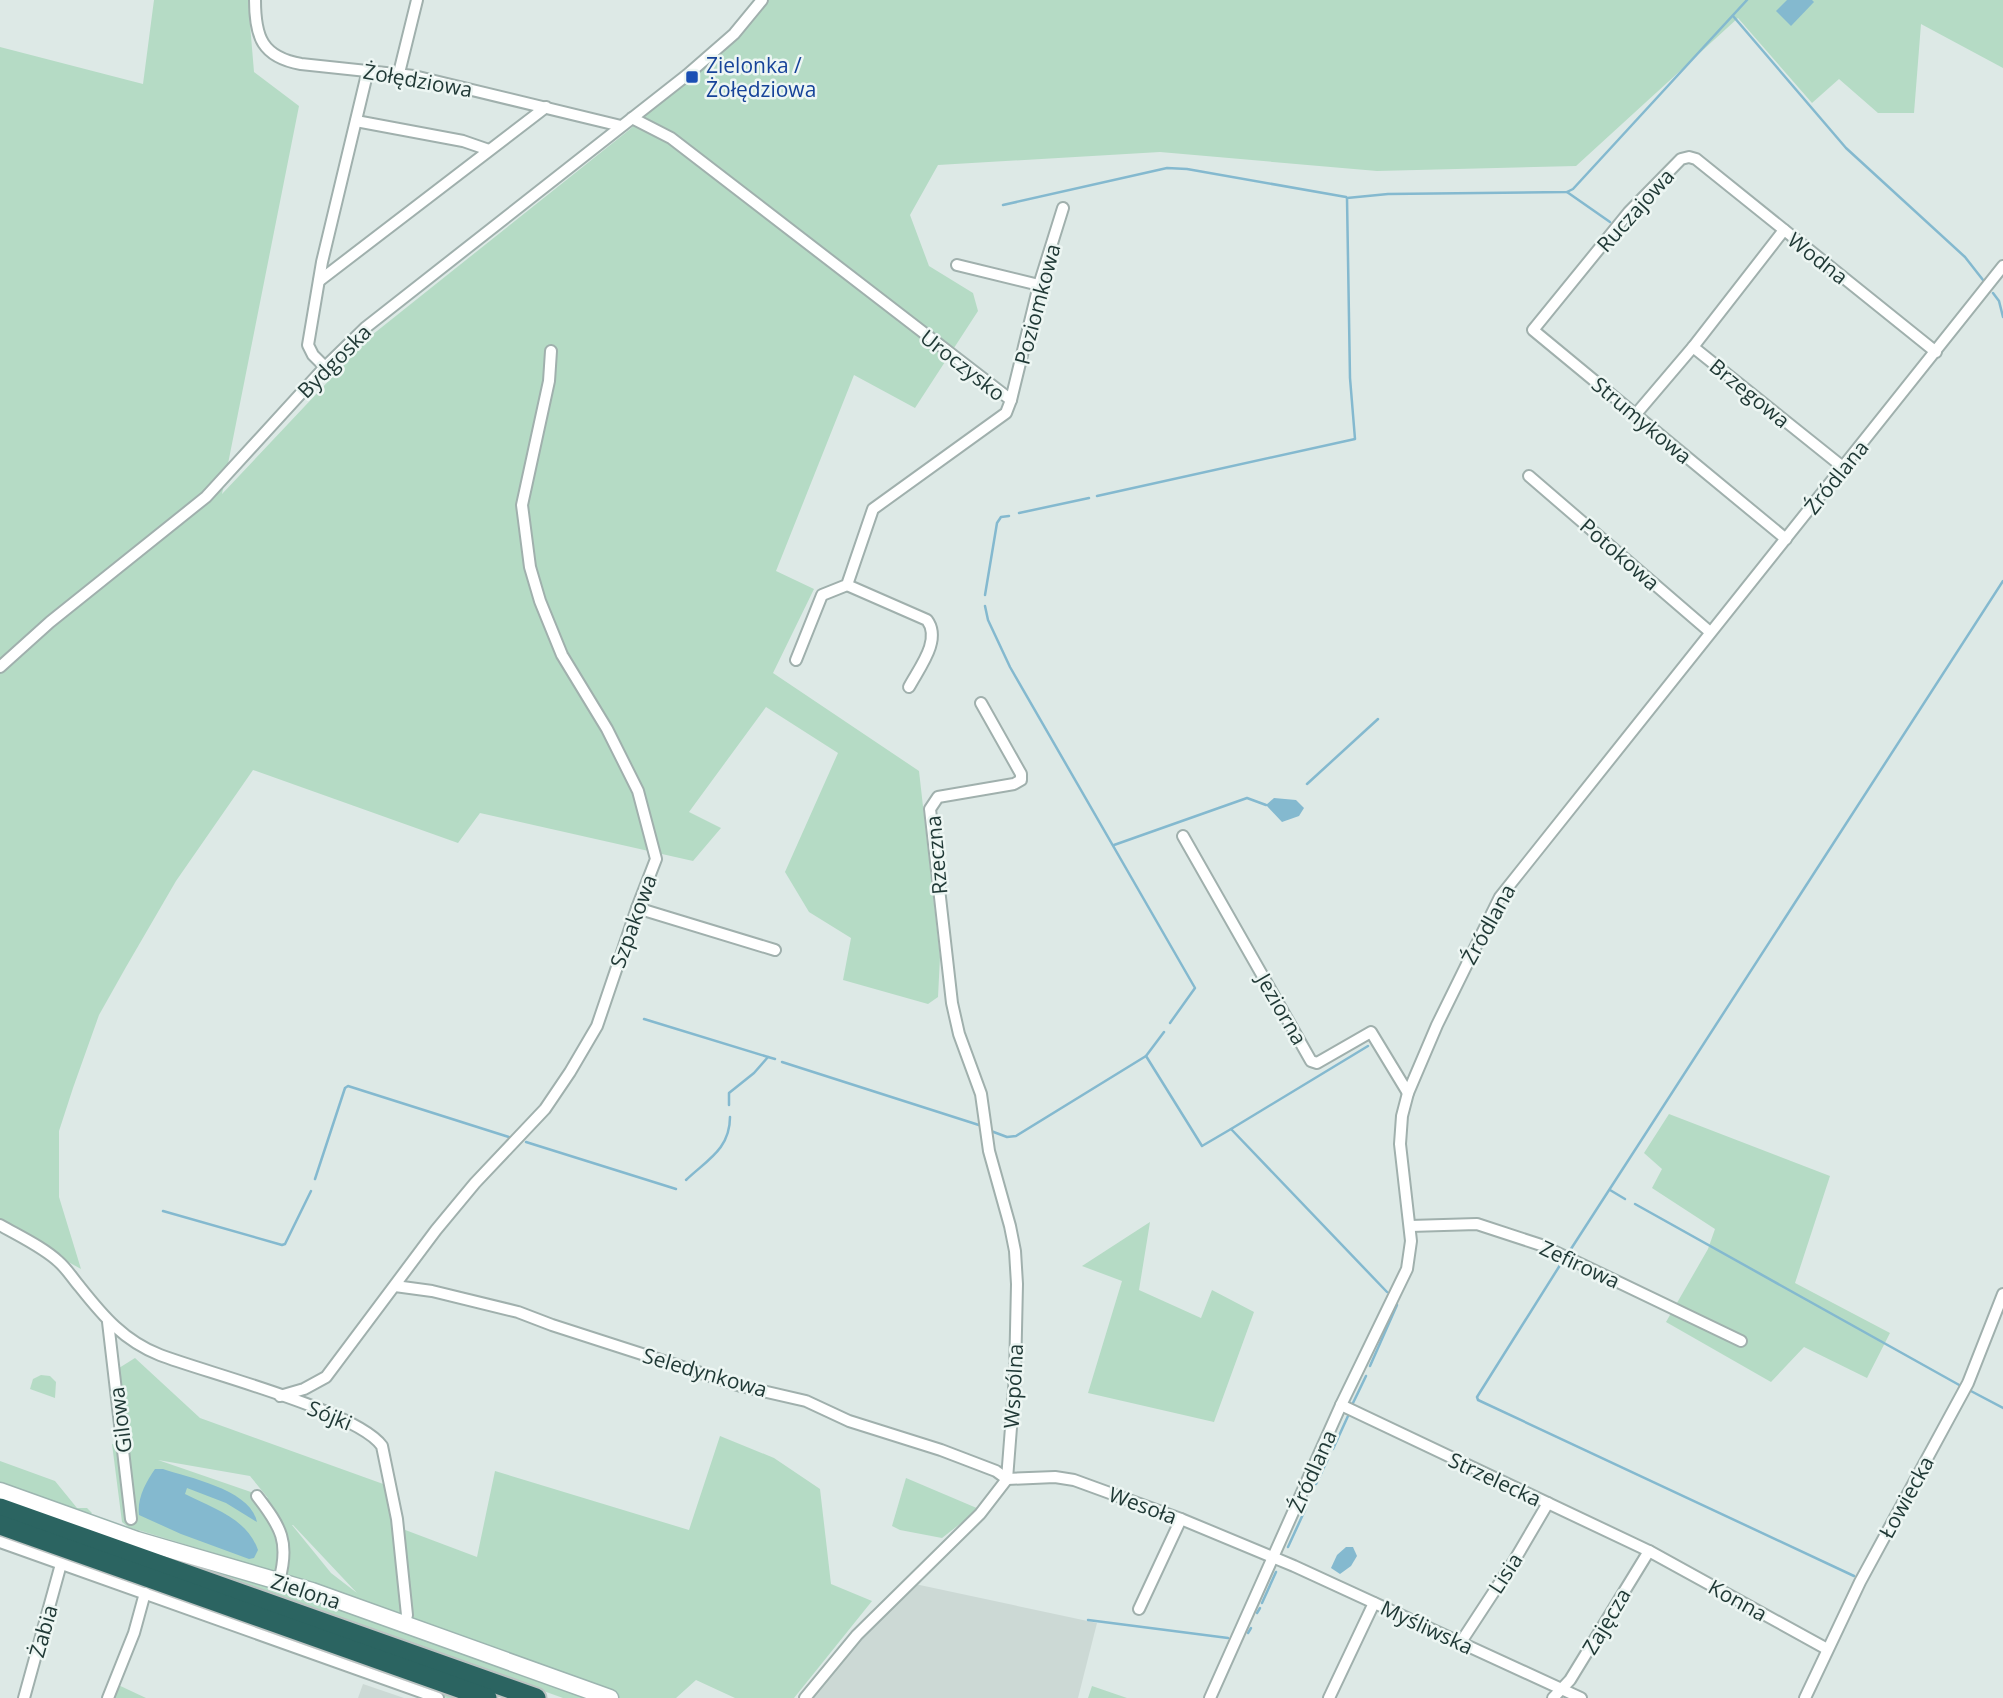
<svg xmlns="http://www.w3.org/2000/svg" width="2003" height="1698" font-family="'Open Sans',sans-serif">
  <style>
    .built { fill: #ccd9d5 }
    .green { fill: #b5dbc5; fill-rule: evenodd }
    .water { fill: #84b9cf }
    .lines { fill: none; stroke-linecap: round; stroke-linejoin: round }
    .stream { stroke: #84b9cf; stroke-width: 2.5 }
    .street-casing { stroke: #a0b0ad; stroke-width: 14 }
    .secondary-casing { stroke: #9db5b0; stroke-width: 19 }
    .highway-casing { stroke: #bcc3c2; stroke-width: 23 }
    .street { stroke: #fff; stroke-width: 10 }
    .secondary { stroke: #fff; stroke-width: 16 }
    .highway { stroke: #2b6461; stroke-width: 19 }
    .transit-dot { fill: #1a4fb4; stroke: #edf6f3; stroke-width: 2.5 }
    .labels { text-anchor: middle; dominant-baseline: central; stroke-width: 5; stroke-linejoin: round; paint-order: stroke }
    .transit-label { font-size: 21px; fill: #164399; stroke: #edf6f3; text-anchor: start }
    .street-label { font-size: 21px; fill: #1f3835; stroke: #edf6f3 }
  </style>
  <rect width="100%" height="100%" fill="#dde9e6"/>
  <!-- built -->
  <g class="built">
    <path d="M915,1584L1097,1623L1078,1698H805L857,1635Z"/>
    <path d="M363,1684L404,1698H358Z"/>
  </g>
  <!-- green -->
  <g class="green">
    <path d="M154,0H248L254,72L299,106L222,494L372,335L629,130L761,10L768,0H2003V68L1921,24L1914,113H1878L1839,79L1812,103L1738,18L1576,166L1377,171L1160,152L938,165L910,215L929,266L973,293L978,311L915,408L854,375L776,571L814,589L773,673L919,771L940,957L938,997L928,1004L843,980L851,938L809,912L785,872L838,753L766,707L689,812L721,828L693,861L480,813L458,843L253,770L176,881L126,967L99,1015L73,1088L59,1131V1197L81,1269L0,1224V47L143,84Z"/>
    <path d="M1669,1114L1830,1176L1795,1283L1890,1333L1867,1378L1804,1347L1771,1382L1666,1322L1708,1249L1715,1229L1652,1188L1662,1169L1644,1153Z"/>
    <path d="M1150,1222L1139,1290L1201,1318L1212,1290L1254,1312L1214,1422L1088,1393L1122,1281L1082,1266Z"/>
    <path d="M135,1358L200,1418L386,1485L392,1525L477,1557L495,1471L689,1530L720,1436L774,1458L820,1489L831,1584L872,1601L794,1698H735L696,1680L676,1698H563L143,1548L215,1569L217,1554L128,1527L122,1522L112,1444L128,1449L119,1368ZM158,1460L250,1476L268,1498ZM292,1525H293L357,1593L331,1573Z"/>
    <path d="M41,1375L50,1376L56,1382L55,1398L30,1389L33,1379Z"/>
    <path d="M0,1461L55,1481L77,1508H87L92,1513L90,1515L0,1484Z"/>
    <path d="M906,1478L979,1509L942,1538L900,1530L892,1526Z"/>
    <path d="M0,1536L457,1698H447L0,1539Z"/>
    <path d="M114,1683L146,1698H108Z"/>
    <path d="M1092,1686L1127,1698H1088Z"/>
  </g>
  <!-- water -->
  <g class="water">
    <path d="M1787,0H1812L1814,2L1791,26L1776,11Z"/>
    <path d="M1274,798L1296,800L1304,808L1299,816L1282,822L1266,805Z"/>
    <path d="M155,1469H163C190,1478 251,1490 257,1522L226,1503L187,1488L185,1494C212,1508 247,1518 258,1550L254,1558L249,1559L181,1534L139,1515C137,1498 146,1482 155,1469Z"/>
    <path d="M1346,1547H1353L1357,1556L1351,1566L1340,1574L1331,1568L1337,1555Z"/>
  </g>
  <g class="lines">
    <!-- stream -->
    <g class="stream">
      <path d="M1733,16L1846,148L1965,257L1983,280"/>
      <path d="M1567,192L1610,222"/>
      <path d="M1003,205L1167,168L1187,169L1346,197"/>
      <path d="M1993,293L1999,301L2003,317"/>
      <path d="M1097,496L1355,439L1350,378L1347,198L1388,194L1567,192L1573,189L1747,0"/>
      <path d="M1019,513L1089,498"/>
      <path d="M985,595L997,523L1001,517L1009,516"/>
      <path d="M985,606L988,620L1010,667L1195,988L1170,1023"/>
      <path d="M1307,784L1378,719"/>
      <path d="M1114,845L1247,798L1266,805"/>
      <path d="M644,1019L768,1057"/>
      <path d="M1146,1056L1202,1146L1231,1129L1387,1292"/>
      <path d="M782,1062L982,1126"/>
      <path d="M729,1105V1093L754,1073L768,1057L775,1059"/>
      <path d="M1231,1129L1368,1046"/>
      <path d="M991,1131L1007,1137L1016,1136L1146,1056L1164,1032"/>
      <path d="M526,1142L676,1189"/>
      <path d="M315,1179L345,1088L348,1086L512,1138"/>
      <path d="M686,1180C707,1160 730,1149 730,1117"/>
      <path d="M1610,1190L1625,1199"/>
      <path d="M1635,1204L1961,1386"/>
      <path d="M163,1211L282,1245L285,1244L311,1191"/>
      <path d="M1569,1252L2003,581"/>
      <path d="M1562,1262L1477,1397L1478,1400L1854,1576"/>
      <path d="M1370,1366L1397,1305"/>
      <path d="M1969,1390L2003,1408"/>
      <path d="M1353,1403L1366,1376"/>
      <path d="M1333,1449L1348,1416"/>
      <path d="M1316,1484L1328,1459"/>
      <path d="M1288,1547L1305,1510"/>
      <path d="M1262,1603L1276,1572"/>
      <path d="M1257,1613L1260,1608"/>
      <path d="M1088,1620L1228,1638"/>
      <path d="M1248,1633L1251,1628"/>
    </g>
    <!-- street casing -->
    <g class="street-casing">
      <g id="street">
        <path d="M255,0C255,37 262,57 301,64L414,76L621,126"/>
        <path d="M399,73L417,0"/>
        <path d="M632,118L671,138L1011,400L1006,413L873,509L847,585L822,595L796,660"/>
        <path d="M356,121L463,141L489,150"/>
        <path d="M957,265L1039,285"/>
        <path d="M319,281L546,107"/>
        <path d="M1693,347L1784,230"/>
        <path d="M325,367L313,355L308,345L322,262L368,70"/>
        <path d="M1011,400L1039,285L1063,208"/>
        <path d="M1636,414L1693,347L1844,468"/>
        <path d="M1529,476L1710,632"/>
        <path d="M1786,539L1533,330L1629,212L1681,159L1689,157L1696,159L1936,352"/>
        <path d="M847,585L927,620C942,640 919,668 909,687"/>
        <path d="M0,667L50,622L206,497L325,367L365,328L687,75L734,34L762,0"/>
        <path d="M1183,836L1311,1061L1317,1063L1371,1032L1408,1093"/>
        <path d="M637,908L775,950"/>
        <path d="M0,1225C19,1236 43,1247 59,1262C67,1269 73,1279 80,1287C103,1316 124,1341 160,1355C207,1373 357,1411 382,1446L397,1519L407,1615L404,1625"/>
        <path d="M1410,1226L1477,1224L1541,1245L1741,1341"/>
        <path d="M395,1286L432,1291L518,1312L552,1325L741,1386L806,1401L849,1421L941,1450L996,1471L1007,1479L1055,1477L1074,1480L1181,1519L1294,1566L1581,1698"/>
        <path d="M108,1322L131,1519"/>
        <path d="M280,1396L304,1389L326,1377L436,1230L475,1183L545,1109L570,1072L597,1026L637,908L656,859L638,791L607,729L562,655L540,601L530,567L522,505L549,381L551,351"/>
        <path d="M1341,1405L1649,1551L1827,1649"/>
        <path d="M257,1496C281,1527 290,1542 279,1581"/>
        <path d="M0,1542L438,1698"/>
        <path d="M1139,1609L1181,1519"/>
        <path d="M1461,1642L1514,1561L1548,1503"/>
        <path d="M24,1698L61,1564"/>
        <path d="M108,1698L134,1633L145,1593"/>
        <path d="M805,1698L857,1635L980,1514L1007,1479L1015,1376L1017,1284L1015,1251L1010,1226L989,1151L981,1094L959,1034L952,1003L930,809L938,797L1014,784L1021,780V774L981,703"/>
        <path d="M1210,1698L1341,1405L1407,1269L1411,1241L1400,1144L1402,1116L1408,1093L1437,1025L1500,897L2003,266"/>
        <path d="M1329,1698L1374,1603"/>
        <path d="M1553,1698L1570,1680L1649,1551"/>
        <path d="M1805,1698L1860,1582L1968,1383L2003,1294"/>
      </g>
    </g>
    <!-- secondary casing -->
    <g class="secondary-casing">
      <path id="secondary" d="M0,1491L137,1540L312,1591L610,1698"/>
    </g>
    <!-- highway casing -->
    <g class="highway-casing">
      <g id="highway">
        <path d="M0,1508L536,1698"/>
        <path d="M0,1525L487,1698"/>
      </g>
    </g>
    <!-- street -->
    <use href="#street" class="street"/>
    <!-- secondary -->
    <use href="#secondary" class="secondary"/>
    <!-- highway -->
    <use href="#highway" class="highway"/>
  </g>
  <!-- markers -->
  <rect class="transit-dot" x="685" y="70" width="14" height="14" rx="3.5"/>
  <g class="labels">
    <!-- transit labels -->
    <g class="transit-label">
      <text x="706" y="65">Zielonka /<tspan x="706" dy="24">Żołędziowa</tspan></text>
    </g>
    <!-- street labels -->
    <g class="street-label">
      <text transform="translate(418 80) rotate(10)">Żołędziowa</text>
      <text transform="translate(1635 210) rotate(-48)">Ruczajowa</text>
      <text transform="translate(1818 258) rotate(38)">Wodna</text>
      <text transform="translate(1037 304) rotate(-75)">Poziomkowa</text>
      <text transform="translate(334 361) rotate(-45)">Bydgoska</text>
      <text transform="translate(963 365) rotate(38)">Uroczysko</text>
      <text transform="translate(1750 393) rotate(39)">Brzegowa</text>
      <text transform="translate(1642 420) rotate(40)">Strumykowa</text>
      <text transform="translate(1836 477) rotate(-51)">Źródlana</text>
      <text transform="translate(1620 554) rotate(41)">Potokowa</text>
      <text transform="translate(936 855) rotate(-95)">Rzeczna</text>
      <text transform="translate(633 921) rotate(-70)">Szpakowa</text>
      <text transform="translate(1488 924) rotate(-61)">Źródlana</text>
      <text transform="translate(1282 1009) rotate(60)">Jeziorna</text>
      <text transform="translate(1580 1264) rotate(25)">Zefirowa</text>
      <text transform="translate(705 1372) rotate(16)">Seledynkowa</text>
      <text transform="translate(1013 1386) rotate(-87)">Wspólna</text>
      <text transform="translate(330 1415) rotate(22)">Sójki</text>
      <text transform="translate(120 1420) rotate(-97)">Gilowa</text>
      <text transform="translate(1312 1471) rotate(-66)">Źródlana</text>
      <text transform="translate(1495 1479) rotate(25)">Strzelecka</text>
      <text transform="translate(1906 1497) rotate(-61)">Łowiecka</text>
      <text transform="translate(1143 1505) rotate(20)">Wesoła</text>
      <text transform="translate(1505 1573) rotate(-57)">Lisia</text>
      <text transform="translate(306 1591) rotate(18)">Zielona</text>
      <text transform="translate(1738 1600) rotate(29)">Konna</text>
      <text transform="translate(1606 1621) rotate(-59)">Zajęcza</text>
      <text transform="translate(1427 1627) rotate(25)">Myśliwska</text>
      <text transform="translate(43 1631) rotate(-74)">Żabia</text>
    </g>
  </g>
</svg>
